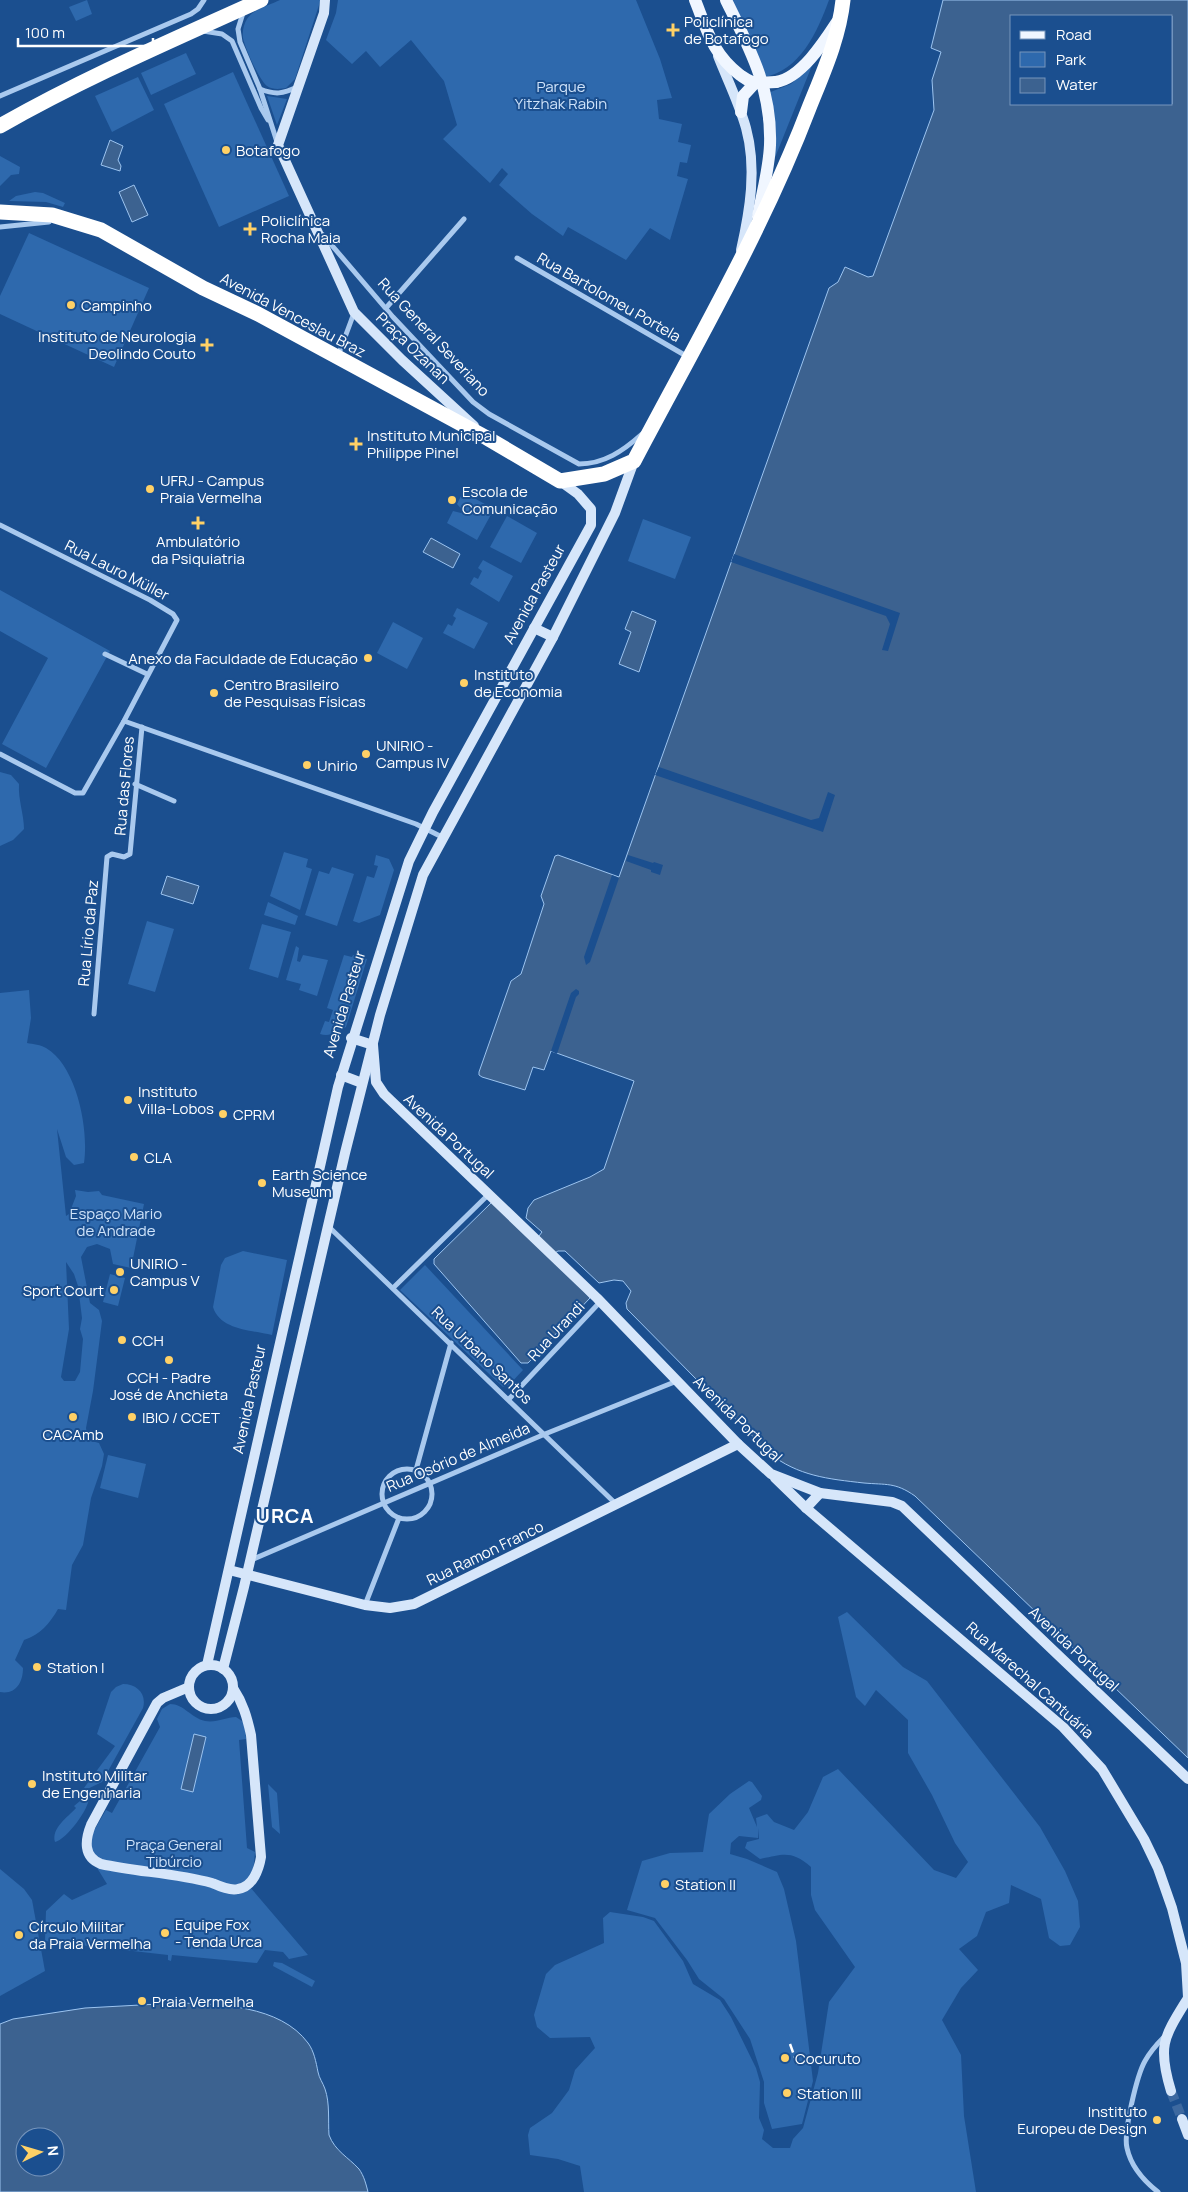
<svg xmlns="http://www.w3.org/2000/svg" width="1188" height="2192" font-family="Manrope,sans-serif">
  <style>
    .green { fill: #2e69ad; fill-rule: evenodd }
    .water { fill: #3c6290; stroke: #9cc4f0; fill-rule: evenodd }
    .pier { fill: #1b4f8f }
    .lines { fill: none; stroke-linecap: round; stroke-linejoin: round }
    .secondary-tunnel { stroke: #3d69a0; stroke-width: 10; stroke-dasharray: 10 5; stroke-linecap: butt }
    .street { stroke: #a9c9ee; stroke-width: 5 }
    .secondary { stroke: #d6e6fa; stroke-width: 10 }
    .primary { stroke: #f0f6ff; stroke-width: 12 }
    .highway { stroke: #fff; stroke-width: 15 }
    .rail { stroke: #fff; stroke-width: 2.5; stroke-dasharray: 9 4; stroke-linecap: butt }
    .primary-bridge { stroke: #f0f6ff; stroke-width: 12 }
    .poi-dot { fill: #ffd166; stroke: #1b4f8f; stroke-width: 2 }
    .labels { text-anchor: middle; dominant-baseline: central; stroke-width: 4; stroke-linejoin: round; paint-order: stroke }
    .poi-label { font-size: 15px; fill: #fff; stroke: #1b4f8f; text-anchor: start }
    .park-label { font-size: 15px; fill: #cfe3fa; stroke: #1b4f8f }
    .street-label { font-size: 15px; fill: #fff; stroke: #1b4f8f }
    .district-label { font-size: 20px; font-weight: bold; letter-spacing: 1px; fill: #fff; stroke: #1b4f8f }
  </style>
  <rect width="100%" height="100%" fill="#1b4f8f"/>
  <!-- green -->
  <g class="green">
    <path d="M87,0L92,14L76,21L69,7Z"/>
    <path d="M280,0H320V2L295,79L286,88C280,89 273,90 267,86C259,80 245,48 243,38C242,31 244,24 247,19C253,9 270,5 280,0Z"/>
    <path d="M338,0H636L660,59L672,98L657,100L659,119L682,124L678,142L691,145L687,163L680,162L677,176L688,179L670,240L650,228L626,260L568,227L563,236L532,214L499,185L508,174L502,168L490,183L443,139L457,125L444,81L411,40L380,67L366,51L352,64L326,40L336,13Z"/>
    <path d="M733,0H829C818,30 800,72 763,77Z"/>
    <path d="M186,53L196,74L151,95L141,73Z"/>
    <path d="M813,63L774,160L768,93L791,84Z"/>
    <path d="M233,72L289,196L219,227L164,104Z"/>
    <path d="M138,77L154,110L112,132L95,96Z"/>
    <path d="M267,96L287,99L277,125Z"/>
    <path d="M0,156L20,167L19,174L11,175L0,186Z"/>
    <path d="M35,192L43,193L65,203L63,207L46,202L9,201L16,196Z"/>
    <path d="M29,233L149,288L114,367L0,314V296Z"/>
    <path d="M463,492L494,509L477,540L447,523L453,511L461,513L463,511L457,504Z"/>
    <path d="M507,516L537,533L521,563L490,547Z"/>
    <path d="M643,519L691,537L675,579L628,561Z"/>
    <path d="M483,560L513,576L499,602L470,584L474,577L478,579L482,571L478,568Z"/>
    <path d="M0,590L110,651L46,768L2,744L48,658L0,631Z"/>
    <path d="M457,608L488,623L474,649L443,633L448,624L452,626L456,618L453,616Z"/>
    <path d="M393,622L423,638L407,669L377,653Z"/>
    <path d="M0,772L11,775L19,784C18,800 24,814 24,829L13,840L0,846Z"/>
    <path d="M284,852L308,859L306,867L312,869L300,910L270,896Z"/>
    <path d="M376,855L389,859L394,870L380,915L359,923L353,921L367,876L374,878L378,866L374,865Z"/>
    <path d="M332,867L354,874L337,926L305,915L319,871L329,874Z"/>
    <path d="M268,902L298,916L295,925L264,915Z"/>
    <path d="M147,921L174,929L155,992L128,984Z"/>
    <path d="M262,924L291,932L278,978L249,969Z"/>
    <path d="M296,946L299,948L297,961L300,962L303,955L328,960L317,996L299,990L301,984L286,980Z"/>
    <path d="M344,955L352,957L353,955L367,959L346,1027C337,1032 330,1037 320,1034L325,1021L329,1022L333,1010L327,1008Z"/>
    <path d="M29,990L31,1018L27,1043C33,1044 41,1045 46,1048C77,1066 89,1130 84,1163L74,1165L66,1157L57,1129L66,1216L69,1214L76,1196L75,1190L88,1192L99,1191L102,1195L144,1204L131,1268L113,1264L110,1249L97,1244L87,1247L81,1257L90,1303L99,1310L102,1321L93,1391L86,1428L88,1440L99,1443L104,1454L102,1466L91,1498L83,1545L72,1565L66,1610L58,1609C50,1623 40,1635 24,1640L15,1660L23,1668C23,1682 16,1695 0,1692V993ZM66,1262L74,1274L78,1286L82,1318L80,1329L83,1339L80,1372L75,1381H64L61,1377L69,1329Z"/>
    <path d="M243,1251L287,1260L272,1335C251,1330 220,1330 213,1307L221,1265L225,1258Z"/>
    <path d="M425,1265L523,1370L509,1385L503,1387L400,1290Z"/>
    <path d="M110,1274L125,1278L118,1306L103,1302Z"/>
    <path d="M108,1455L146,1464L138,1498L100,1488Z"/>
    <path d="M847,1612L903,1667L927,1681L1040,1827L1065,1871L1078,1901L1080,1927L1070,1945L1060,1946L1049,1938L1041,1899L1011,1885L1009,1903L986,1912L977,1936L959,1949L978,1970L961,1988L942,2020L961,2055L964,2116L976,2192H584L580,2166L558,2159L530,2155L528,2135L530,2128L552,2113L569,2090L575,2070L595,2048L590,2037L550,2038L537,2027L534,2015L546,1974L555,1965L604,1943L603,1918L610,1912L643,1917L654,1921L683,1961L693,1984L720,2000L731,2017L756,2068L760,2082L759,2118L764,2130L762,2139L773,2148H790L793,2139L803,2128L818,2073L829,2002L855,1967L815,1910L811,1895V1867C792,1850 783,1854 760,1859L745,1848L747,1842L759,1839L758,1828V1838L739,1836L731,1843L730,1854L747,1859L777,1872L784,1889L796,1941L813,2081L802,2124L772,2129L764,2103V2082L750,2039L724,1999L699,1979L687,1960L655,1918L627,1910L642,1861L670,1853L703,1852L709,1814L730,1794L749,1781L752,1782L762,1796L761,1800L749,1808L757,1827L756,1818L767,1814L774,1822L794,1830L808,1812L823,1777L838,1769L934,1870L956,1878L968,1862L955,1843L932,1795L908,1753V1720L876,1690L865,1706L856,1697L838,1617Z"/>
    <path d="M123,1684C137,1684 147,1694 143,1708L102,1782L81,1792L115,1746L97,1734L111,1692L116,1687Z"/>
    <path d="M170,1704C184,1704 191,1718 205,1721C217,1723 226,1717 236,1717L245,1723L246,1739L239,1740L247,1848L255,1852L253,1873L260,1878L250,1887L308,1955L289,1959L283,1952L265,1950L257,1963L172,1955L171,1961L168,1960V1955L45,1941L46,1911L64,1894L72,1900L107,1884L94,1863L89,1839L106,1810L112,1813L160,1727L157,1719L162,1709Z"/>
    <path d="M268,1784L277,1793L280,1834L272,1827Z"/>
    <path d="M86,1796L89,1797C90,1808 66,1840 55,1842C51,1828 68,1817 76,1808L74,1806Z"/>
    <path d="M0,1869L24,1889L32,1900L45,1971L0,1996Z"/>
    <path d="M274,1962L282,1963L315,1981L312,1987L273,1966Z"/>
  </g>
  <!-- water -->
  <g class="water">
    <path d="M943,0H1188V1758L915,1496C895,1482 886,1485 864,1483C828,1479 798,1476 769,1453L627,1309L626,1303L631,1291L623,1281L614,1280L599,1283L565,1251H558L553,1254L590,1298L528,1363H521L434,1264V1259L492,1202L536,1240L542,1232L526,1218L528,1208L534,1200L590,1177L604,1169L634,1081L551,1051L544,1070L533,1067L525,1090L482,1077L479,1075V1072L511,981L521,974L544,904L541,896L555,856L558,855L619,877L829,288L838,282L845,267L868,277L873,276L934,110L932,80L941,52L931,48ZM1012,16H1172V104H1012Z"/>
    <path d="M110,140L123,146L118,160L121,166L120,171L101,165Z"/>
    <path d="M134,185L148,215L132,222L119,192Z"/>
    <path d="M431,538L460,554L453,568L423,552Z"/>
    <path d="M632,611L656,621L639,672L619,664L631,632L625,629Z"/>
    <path d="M167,876L199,886L193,904L161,894Z"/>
    <path d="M194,1734L206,1737L193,1792L181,1789Z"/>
    <path d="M177,2003C219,2004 280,2005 308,2043C314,2051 316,2062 318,2072C319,2078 323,2083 325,2089C330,2103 328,2121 329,2135C335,2151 348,2157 359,2169C364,2176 366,2184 368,2192H0V2024L13,2019L85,2008ZM25,2137H55V2167H25Z"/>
  </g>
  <!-- pier -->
  <g class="pier">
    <path d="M734,554L900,613L888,651L882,650L890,624L886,616L731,562Z"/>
    <path d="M659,767L811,820L819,818L828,792L835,795L823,832L655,775Z"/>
    <path d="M628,855L653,863L654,862L663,865L660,875L651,872V870L626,861Z"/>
    <path d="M612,875L619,878L590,962L586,965L584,957Z"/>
    <path d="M576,989L579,991V994L576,997L557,1054L551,1051L571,993Z"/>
  </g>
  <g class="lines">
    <!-- secondary-tunnel -->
    <path class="secondary-tunnel" d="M1171,2091L1182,2119"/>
    <!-- street -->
    <g class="street">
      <path d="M243,13L238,29L240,42L260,89L277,142"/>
      <path d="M203,31L222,34L232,41L261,108L268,120"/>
      <path d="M260,89C275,95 283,94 297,87"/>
      <path d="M0,96L191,14L198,9L204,0"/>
      <path d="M0,227L49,222"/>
      <path d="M323,235L393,317L473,402L489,414L579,464C604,464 623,451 642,434"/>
      <path d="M517,258L688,357"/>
      <path d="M386,308L464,219"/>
      <path d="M338,356L354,313"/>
      <path d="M0,525L150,600L173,614L177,620L124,721L83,793H75L0,754"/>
      <path d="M105,654L147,674"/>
      <path d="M124,721L416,824L442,837"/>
      <path d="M135,784L174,801"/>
      <path d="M94,1014L107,857L112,854L124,857L130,854L142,727"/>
      <path d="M328,1226L617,1505"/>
      <path d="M393,1288L489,1194"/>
      <path d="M509,1399L600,1302"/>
      <circle cx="407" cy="1494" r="25"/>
      <path d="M416,1470L451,1343"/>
      <path d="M251,1560L545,1434L677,1381"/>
      <path d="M365,1605L399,1518"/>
      <path d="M1158,2192C1144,2181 1131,2167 1127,2148C1123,2133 1137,2075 1145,2061C1150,2052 1157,2044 1164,2037"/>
    </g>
    <!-- secondary -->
    <g class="secondary">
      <path d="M325,0L324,13L278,145L354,312L402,360L474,426"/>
      <path d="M718,56C727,79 739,103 746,128C757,168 750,210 741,250"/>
      <path d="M534,628L553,637"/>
      <path d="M351,1038L373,1045L376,1082L384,1094L597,1298L738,1444L771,1474L820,1493L892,1502L902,1506L1188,1779"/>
      <path d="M341,1075L362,1083"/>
      <path d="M775,1478L806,1508L1063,1727L1102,1769L1144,1839L1158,1868L1172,1908L1186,1963L1188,1997"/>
      <path d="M806,1508L820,1493"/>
      <path d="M229,1570L365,1605L390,1608L414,1604L738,1444"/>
      <path d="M207,1665L338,1087L409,861L433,812L591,525V509L578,494L560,481"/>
      <circle cx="211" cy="1687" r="22"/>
      <path d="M223,1669L244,1587L345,1153L380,1015L423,875L553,637L615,513L634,461"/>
      <path d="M189,1687L163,1698L157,1703L91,1825C85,1840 83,1857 101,1864C137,1872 175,1873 212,1883C219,1886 230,1891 238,1889C253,1887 259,1869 261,1857L251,1735C247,1717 243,1703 233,1688"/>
      <path d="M1171,2091C1157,2045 1164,2037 1188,1998"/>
      <path d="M1182,2119L1188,2135"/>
    </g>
    <!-- primary -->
    <g class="primary">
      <path d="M695,0C707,30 713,55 740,75C746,79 751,83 757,83"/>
      <path d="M726,0C750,49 772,89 770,145C769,169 762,193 758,217"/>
      <path d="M776,82C801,78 824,42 837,22"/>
      <path d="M741,112L743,96L754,84"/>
    </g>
    <!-- highway -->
    <g class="highway">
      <path d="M0,126C84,78 173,40 261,0"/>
      <path d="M0,212L52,215L101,230L203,288L258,314L487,438L560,481L604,474L634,461C695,345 762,231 809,108C823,73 839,38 843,0"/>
    </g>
    <!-- rail -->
    <path class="rail" d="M790,2044L798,2066"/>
    <!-- primary-bridge -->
    <path class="primary-bridge" d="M757,83L776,82"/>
  </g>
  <!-- markers -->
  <g class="poi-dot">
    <path d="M670.5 22.5h5v5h5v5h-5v5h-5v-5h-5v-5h5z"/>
    <circle cx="226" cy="150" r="5"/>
    <path d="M247.5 221.5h5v5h5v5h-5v5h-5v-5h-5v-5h5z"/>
    <circle cx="71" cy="305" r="5"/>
    <path d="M204.5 337.5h5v5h5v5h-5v5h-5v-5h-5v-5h5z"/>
    <path d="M353.5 436.5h5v5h5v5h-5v5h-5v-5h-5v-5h5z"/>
    <circle cx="150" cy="489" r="5"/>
    <circle cx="452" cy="500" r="5"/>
    <path d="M195.5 515.5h5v5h5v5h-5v5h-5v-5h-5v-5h5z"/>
    <circle cx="368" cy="658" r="5"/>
    <circle cx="464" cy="683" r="5"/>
    <circle cx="214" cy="693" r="5"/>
    <circle cx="366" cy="754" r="5"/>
    <circle cx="307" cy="765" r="5"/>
    <circle cx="128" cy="1100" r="5"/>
    <circle cx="223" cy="1114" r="5"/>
    <circle cx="134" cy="1157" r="5"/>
    <circle cx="262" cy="1183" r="5"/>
    <circle cx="120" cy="1272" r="5"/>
    <circle cx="114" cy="1290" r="5"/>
    <circle cx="122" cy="1340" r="5"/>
    <circle cx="169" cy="1360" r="5"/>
    <circle cx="73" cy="1417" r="5"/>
    <circle cx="132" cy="1417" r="5"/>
    <circle cx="37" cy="1667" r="5"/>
    <circle cx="32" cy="1784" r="5"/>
    <circle cx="665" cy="1884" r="5"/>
    <circle cx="165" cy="1933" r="5"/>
    <circle cx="19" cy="1935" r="5"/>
    <circle cx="142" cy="2001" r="5"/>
    <circle cx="785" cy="2058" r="5"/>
    <circle cx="787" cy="2093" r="5"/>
    <circle cx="1157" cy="2120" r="5"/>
  </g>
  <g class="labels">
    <!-- poi labels -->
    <g class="poi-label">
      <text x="684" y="21">Policlínica<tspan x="684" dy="17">de Botafogo</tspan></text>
      <text x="236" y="150">Botafogo</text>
      <text x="261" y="220">Policlínica<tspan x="261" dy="17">Rocha Maia</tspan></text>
      <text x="81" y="305">Campinho</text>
      <text x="196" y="336" text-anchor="end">Instituto de Neurologia<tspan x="196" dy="17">Deolindo Couto</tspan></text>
      <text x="367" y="435">Instituto Municipal<tspan x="367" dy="17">Philippe Pinel</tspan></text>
      <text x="160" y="480">UFRJ - Campus<tspan x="160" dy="17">Praia Vermelha</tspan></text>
      <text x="462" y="491">Escola de<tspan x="462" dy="17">Comunicação</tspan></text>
      <text x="198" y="541" text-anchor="middle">Ambulatório<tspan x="198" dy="17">da Psiquiatria</tspan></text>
      <text x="358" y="658" text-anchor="end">Anexo da Faculdade de Educação</text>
      <text x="474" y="674">Instituto<tspan x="474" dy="17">de Economia</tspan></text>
      <text x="224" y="684">Centro Brasileiro<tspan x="224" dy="17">de Pesquisas Físicas</tspan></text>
      <text x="376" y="745">UNIRIO -<tspan x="376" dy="17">Campus IV</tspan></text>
      <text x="317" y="765">Unirio</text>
      <text x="138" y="1091">Instituto<tspan x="138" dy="17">Villa-Lobos</tspan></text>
      <text x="233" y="1114">CPRM</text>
      <text x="144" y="1157">CLA</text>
      <text x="272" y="1174">Earth Science<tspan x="272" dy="17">Museum</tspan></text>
      <text x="130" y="1263">UNIRIO -<tspan x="130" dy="17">Campus V</tspan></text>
      <text x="104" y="1290" text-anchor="end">Sport Court</text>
      <text x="132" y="1340">CCH</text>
      <text x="169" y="1377" text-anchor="middle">CCH - Padre<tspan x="169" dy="17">José de Anchieta</tspan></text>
      <text x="142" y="1417">IBIO / CCET</text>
      <text x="73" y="1434" text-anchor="middle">CACAmb</text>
      <text x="47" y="1667">Station I</text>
      <text x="42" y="1775">Instituto Militar<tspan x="42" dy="17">de Engenharia</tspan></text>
      <text x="675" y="1884">Station II</text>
      <text x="175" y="1924">Equipe Fox<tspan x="175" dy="17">- Tenda Urca</tspan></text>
      <text x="29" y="1926">Círculo Militar<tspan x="29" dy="17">da Praia Vermelha</tspan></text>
      <text x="152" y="2001">Praia Vermelha</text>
      <text x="795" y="2058">Cocuruto</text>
      <text x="797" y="2093">Station III</text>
      <text x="1147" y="2111" text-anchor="end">Instituto<tspan x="1147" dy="17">Europeu de Design</tspan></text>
    </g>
    <!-- park labels -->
    <g class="park-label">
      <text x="561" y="86">Parque<tspan x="561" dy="17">Yitzhak Rabin</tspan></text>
      <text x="116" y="1213">Espaço Mario<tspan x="116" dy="17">de Andrade</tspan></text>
      <text x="174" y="1844">Praça General<tspan x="174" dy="17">Tibúrcio</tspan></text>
    </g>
    <!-- street labels -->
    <g class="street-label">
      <text transform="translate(609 297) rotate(30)">Rua Bartolomeu Portela</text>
      <text transform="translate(293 315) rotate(28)">Avenida Venceslau Braz</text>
      <text transform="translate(434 337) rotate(47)">Rua General Severiano</text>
      <text transform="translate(413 348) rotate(44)">Praça Ozanan</text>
      <text transform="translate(117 570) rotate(27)">Rua Lauro Müller</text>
      <text transform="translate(534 594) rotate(-61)">Avenida Pasteur</text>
      <text transform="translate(124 786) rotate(-85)">Rua das Flores</text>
      <text transform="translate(88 933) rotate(-85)">Rua Lírio da Paz</text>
      <text transform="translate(344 1004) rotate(-73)">Avenida Pasteur</text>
      <text transform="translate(449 1136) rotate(43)">Avenida Portugal</text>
      <text transform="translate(556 1331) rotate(-47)">Rua Urandi</text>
      <text transform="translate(482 1355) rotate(44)">Rua Urbano Santos</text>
      <text transform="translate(249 1399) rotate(-78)">Avenida Pasteur</text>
      <text transform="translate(738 1419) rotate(44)">Avenida Portugal</text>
      <text transform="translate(458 1457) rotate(-23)">Rua Osório de Almeida</text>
      <text transform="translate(485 1553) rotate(-26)">Rua Ramon Franco</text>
      <text transform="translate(1074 1649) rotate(43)">Avenida Portugal</text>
      <text transform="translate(1030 1680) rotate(42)">Rua Marechal Cantuária</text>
    </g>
    <!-- district labels -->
    <g class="district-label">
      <text x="285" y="1515">URCA</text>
    </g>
  </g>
  <!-- legend -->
  <rect x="1010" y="15" width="162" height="90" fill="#1b4f8f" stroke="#7695bc"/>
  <rect x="1020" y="31" width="25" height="8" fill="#f0f6ff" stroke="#7695bc"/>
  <text x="1056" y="40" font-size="15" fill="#ffffff">Road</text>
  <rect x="1020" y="52" width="25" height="15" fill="#2e69ad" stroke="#7695bc"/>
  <text x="1056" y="65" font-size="15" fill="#ffffff">Park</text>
  <rect x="1020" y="78" width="25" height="15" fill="#3c6290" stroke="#7695bc"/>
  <text x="1056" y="90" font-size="15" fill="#ffffff">Water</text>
  <!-- north arrow -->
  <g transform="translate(40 2152) rotate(85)"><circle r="24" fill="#1b4f8f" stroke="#7695bc"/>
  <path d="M0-4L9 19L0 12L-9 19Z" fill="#ffd166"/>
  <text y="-8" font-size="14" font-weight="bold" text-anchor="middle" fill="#ffffff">N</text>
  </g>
  <!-- scale -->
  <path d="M18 38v8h135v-8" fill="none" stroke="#ffffff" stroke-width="2.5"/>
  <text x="25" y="38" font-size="15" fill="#ffffff" stroke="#1b4f8f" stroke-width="4" paint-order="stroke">100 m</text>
</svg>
